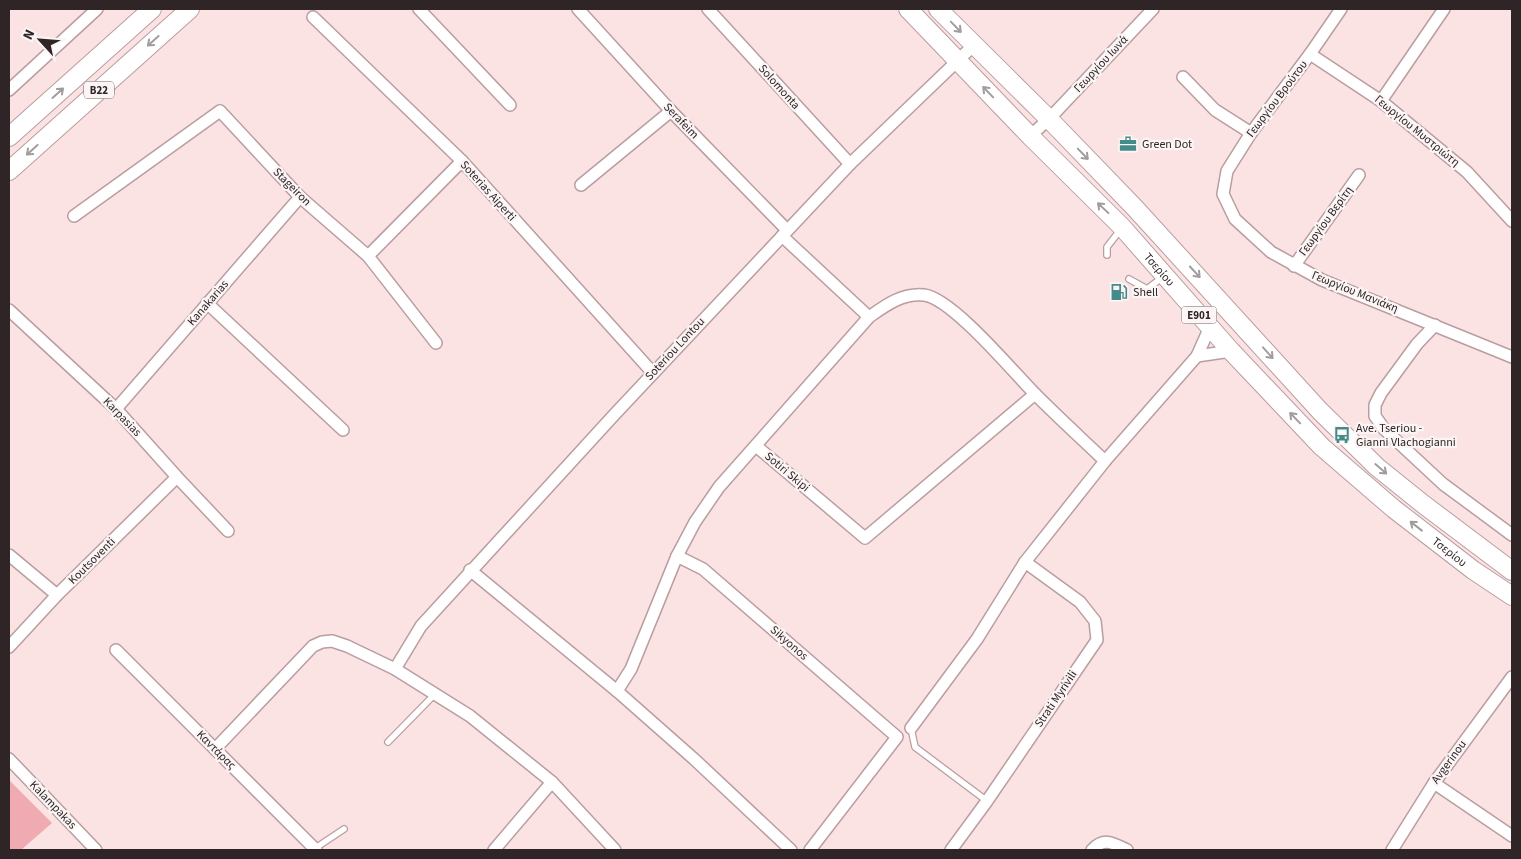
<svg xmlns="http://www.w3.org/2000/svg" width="1521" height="859" font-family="'Source Sans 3',sans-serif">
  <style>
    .park { fill: #f0abb2 }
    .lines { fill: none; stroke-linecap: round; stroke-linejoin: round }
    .lane-casing { stroke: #ba9da0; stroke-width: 8 }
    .street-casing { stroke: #ba9da0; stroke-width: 14 }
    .primary-casing { stroke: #ba9da0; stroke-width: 20 }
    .lane { stroke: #fff; stroke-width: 5.5 }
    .street { stroke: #fff; stroke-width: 11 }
    .primary { stroke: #fff; stroke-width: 18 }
    .oneway { stroke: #a29d9d }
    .labels { text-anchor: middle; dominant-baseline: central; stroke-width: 4.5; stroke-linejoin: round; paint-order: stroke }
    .shield { fill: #fbf5f5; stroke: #6d6364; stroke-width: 1 }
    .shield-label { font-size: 11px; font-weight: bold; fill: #302526 }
    .street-label { font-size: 12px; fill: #302526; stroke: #fbf5f5 }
    .poi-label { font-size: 12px; fill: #302526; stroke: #fbf5f5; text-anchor: start }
  </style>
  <rect width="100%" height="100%" fill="#fbe3e4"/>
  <!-- park -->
  <path class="park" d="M9,780L52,823L21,850H9Z"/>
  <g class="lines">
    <!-- lane casing -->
    <g class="lane-casing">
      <g id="lane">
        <path d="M1107,255V247L1121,229"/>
        <path d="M1129,279L1147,289L1163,277"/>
        <path d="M911,728L915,747L987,801"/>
        <path d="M388,742L434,695"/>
        <path d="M314,849L344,829"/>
      </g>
    </g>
    <!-- street casing -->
    <g class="street-casing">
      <g id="street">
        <path d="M419,9L510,105"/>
        <path d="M578,9L671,111L787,230"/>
        <path d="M708,9L850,164"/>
        <path d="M1341,9L1310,54L1251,133L1227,171L1223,194L1235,219L1271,252L1322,280L1512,357"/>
        <path d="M313,17L462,161L653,373"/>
        <path d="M1310,54L1381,101L1467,172L1512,221"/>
        <path d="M1183,77L1215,110L1251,133"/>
        <path d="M9,90L97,9"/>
        <path d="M1381,101L1444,9"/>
        <path d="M1030,136L1049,119L1153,9"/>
        <path d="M581,185L671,111"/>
        <path d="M74,216L220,111L300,197L368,256L436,343"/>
        <path d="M782,236L869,317"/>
        <path d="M368,256L462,161"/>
        <path d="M1294,266L1359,175"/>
        <path d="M207,303L343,430"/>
        <path d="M9,310L116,409L177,477L228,531"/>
        <path d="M1435,325L1417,344L1381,393L1375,405V416L1384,429L1443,484L1512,535"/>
        <path d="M1197,356L1231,351"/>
        <path d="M116,409L300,197"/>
        <path d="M756,446L865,538L1035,394"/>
        <path d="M9,555L57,595"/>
        <path d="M677,556L703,569L897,737L810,850"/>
        <path d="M470,570L617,691L694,759L791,850"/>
        <path d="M9,647L57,595L177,477"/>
        <path d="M116,650L316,850"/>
        <path d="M395,669L421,626L614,415L850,164L974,45"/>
        <path d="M617,691L631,669L677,556L695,522L719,487L869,317C886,305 902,293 924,295C952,298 1014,373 1036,395C1059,418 1082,439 1105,461"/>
        <path d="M911,728L977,639L1025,562L1105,461L1197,356L1210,327"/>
        <path d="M215,749L313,646L322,642L332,641L347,646L395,669L470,716L552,782L615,850"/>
        <path d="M9,759L96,850"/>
        <path d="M1434,783L1512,836"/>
        <path d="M494,850L552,782"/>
        <path d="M951,850L987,801L1097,640L1095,621L1080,602L1025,562"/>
        <path d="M1092,850C1104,837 1113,843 1127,850"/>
        <path d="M1392,850L1434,783L1512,677"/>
      </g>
    </g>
    <!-- primary casing -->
    <g class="primary-casing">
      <g id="primary">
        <path id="s1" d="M908,9L1030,136L1122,227L1231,351L1322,447L1394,509L1473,570L1512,596"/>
        <path d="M938,9L1049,119L1135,208L1320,411L1377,467L1423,504L1512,571"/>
        <path d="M9,137L152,9"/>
        <path d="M9,171L190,9"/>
      </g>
    </g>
    <!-- lane -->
    <use href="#lane" class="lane"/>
    <!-- street -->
    <use href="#street" class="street"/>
    <!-- primary -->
    <use href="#primary" class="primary"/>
  </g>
  <!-- one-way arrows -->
  <defs><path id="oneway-shaft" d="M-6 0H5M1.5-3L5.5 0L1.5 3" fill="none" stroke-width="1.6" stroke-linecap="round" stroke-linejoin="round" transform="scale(1.25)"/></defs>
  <g class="oneway">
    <use href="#oneway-shaft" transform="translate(956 27) rotate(46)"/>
    <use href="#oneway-shaft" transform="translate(153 41) rotate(138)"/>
    <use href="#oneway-shaft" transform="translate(988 92) rotate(-134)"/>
    <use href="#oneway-shaft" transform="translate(58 93) rotate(-42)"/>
    <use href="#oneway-shaft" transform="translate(32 150) rotate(138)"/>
    <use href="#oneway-shaft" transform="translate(1083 154) rotate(46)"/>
    <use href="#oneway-shaft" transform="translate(1103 208) rotate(-137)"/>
    <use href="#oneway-shaft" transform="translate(1195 272) rotate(47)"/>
    <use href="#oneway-shaft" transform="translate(1268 353) rotate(48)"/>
    <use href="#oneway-shaft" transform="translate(1295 418) rotate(-134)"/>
    <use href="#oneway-shaft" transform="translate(1381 469) rotate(41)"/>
    <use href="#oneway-shaft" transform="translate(1416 526) rotate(-142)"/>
  </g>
  <!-- icons -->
  <defs>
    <g id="office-bare" transform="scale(1.35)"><path d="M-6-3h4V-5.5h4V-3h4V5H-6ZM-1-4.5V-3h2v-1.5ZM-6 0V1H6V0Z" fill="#448c8a" stroke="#fbf5f5" stroke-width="2.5" paint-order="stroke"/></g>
    <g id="fuel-bare" transform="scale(1.35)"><path d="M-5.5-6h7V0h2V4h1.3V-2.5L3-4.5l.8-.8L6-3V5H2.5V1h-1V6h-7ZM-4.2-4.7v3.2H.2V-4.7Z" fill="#448c8a" stroke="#fbf5f5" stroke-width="2.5" paint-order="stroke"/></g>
    <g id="bus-bare" transform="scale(1.35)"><path d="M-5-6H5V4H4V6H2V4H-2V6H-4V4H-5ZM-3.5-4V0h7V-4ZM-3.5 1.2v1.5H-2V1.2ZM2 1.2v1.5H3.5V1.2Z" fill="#448c8a" stroke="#fbf5f5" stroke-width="2.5" paint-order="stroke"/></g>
  </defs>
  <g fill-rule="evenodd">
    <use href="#office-bare" x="1128" y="144"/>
    <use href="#fuel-bare" x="1119" y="292"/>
    <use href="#bus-bare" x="1342" y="435"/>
  </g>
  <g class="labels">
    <!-- shield labels -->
    <g class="shield">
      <rect x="84" y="81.5" width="30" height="17" rx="4"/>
      <rect x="1181.5" y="306.5" width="35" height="17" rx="4"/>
    </g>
    <g class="shield-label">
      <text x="99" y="90">B22</text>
      <text x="1199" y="315">E901</text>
    </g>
    <!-- street labels -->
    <g class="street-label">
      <text transform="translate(1101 64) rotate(-47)">Γεωργίου Ιωνά</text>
      <text transform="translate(779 87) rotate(48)">Solomonta</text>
      <text transform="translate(1277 99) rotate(-53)">Γεωργίου Βρούτου</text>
      <text transform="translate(681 121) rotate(46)">Serafeim</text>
      <text transform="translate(1417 131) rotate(39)">Γεωργίου Μυστριώτη</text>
      <text transform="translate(292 187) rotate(45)">Stageiron</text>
      <text transform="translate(488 191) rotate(48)">Soterias Aiperti</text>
      <text transform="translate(1326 221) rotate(-54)">Γεωργίου Βερίτη</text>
      <text stroke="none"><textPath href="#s1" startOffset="362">Τσερίου</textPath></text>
      <text transform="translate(1355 292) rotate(22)">Γεωργίου Μανιάκη</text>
      <text transform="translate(208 303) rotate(-49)">Kanakarias</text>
      <text transform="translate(675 349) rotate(-47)">Soteriou Lontou</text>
      <text transform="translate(122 417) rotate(46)">Karpasias</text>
      <text transform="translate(787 472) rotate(40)">Sotiri Skipi</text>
      <text stroke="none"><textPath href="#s1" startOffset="768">Τσερίου</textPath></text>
      <text transform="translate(92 561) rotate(-45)">Koutsoventi</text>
      <text transform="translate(789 643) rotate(41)">Sikyonos</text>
      <text transform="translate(1056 699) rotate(-56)">Strati Myrivili</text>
      <text transform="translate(216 750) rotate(45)">Καντάρας</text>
      <text transform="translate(1449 762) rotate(-54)">Avgerinou</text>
      <text transform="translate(53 805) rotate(46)">Kalampakas</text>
    </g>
    <!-- poi labels -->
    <g class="poi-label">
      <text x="1142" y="144">Green Dot</text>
      <text x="1133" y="292">Shell</text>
      <text x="1356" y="428">Ave. Tseriou -<tspan x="1356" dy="14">Gianni Vlachogianni</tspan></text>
    </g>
  </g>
  <!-- border -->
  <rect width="1521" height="859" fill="none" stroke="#302526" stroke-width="20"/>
  <!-- north arrow -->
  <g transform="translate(40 40) rotate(296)" stroke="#fbf5f5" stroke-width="4" paint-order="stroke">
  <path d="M0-4L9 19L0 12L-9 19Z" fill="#302526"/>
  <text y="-8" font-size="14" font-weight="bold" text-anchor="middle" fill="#302526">N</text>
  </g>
</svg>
